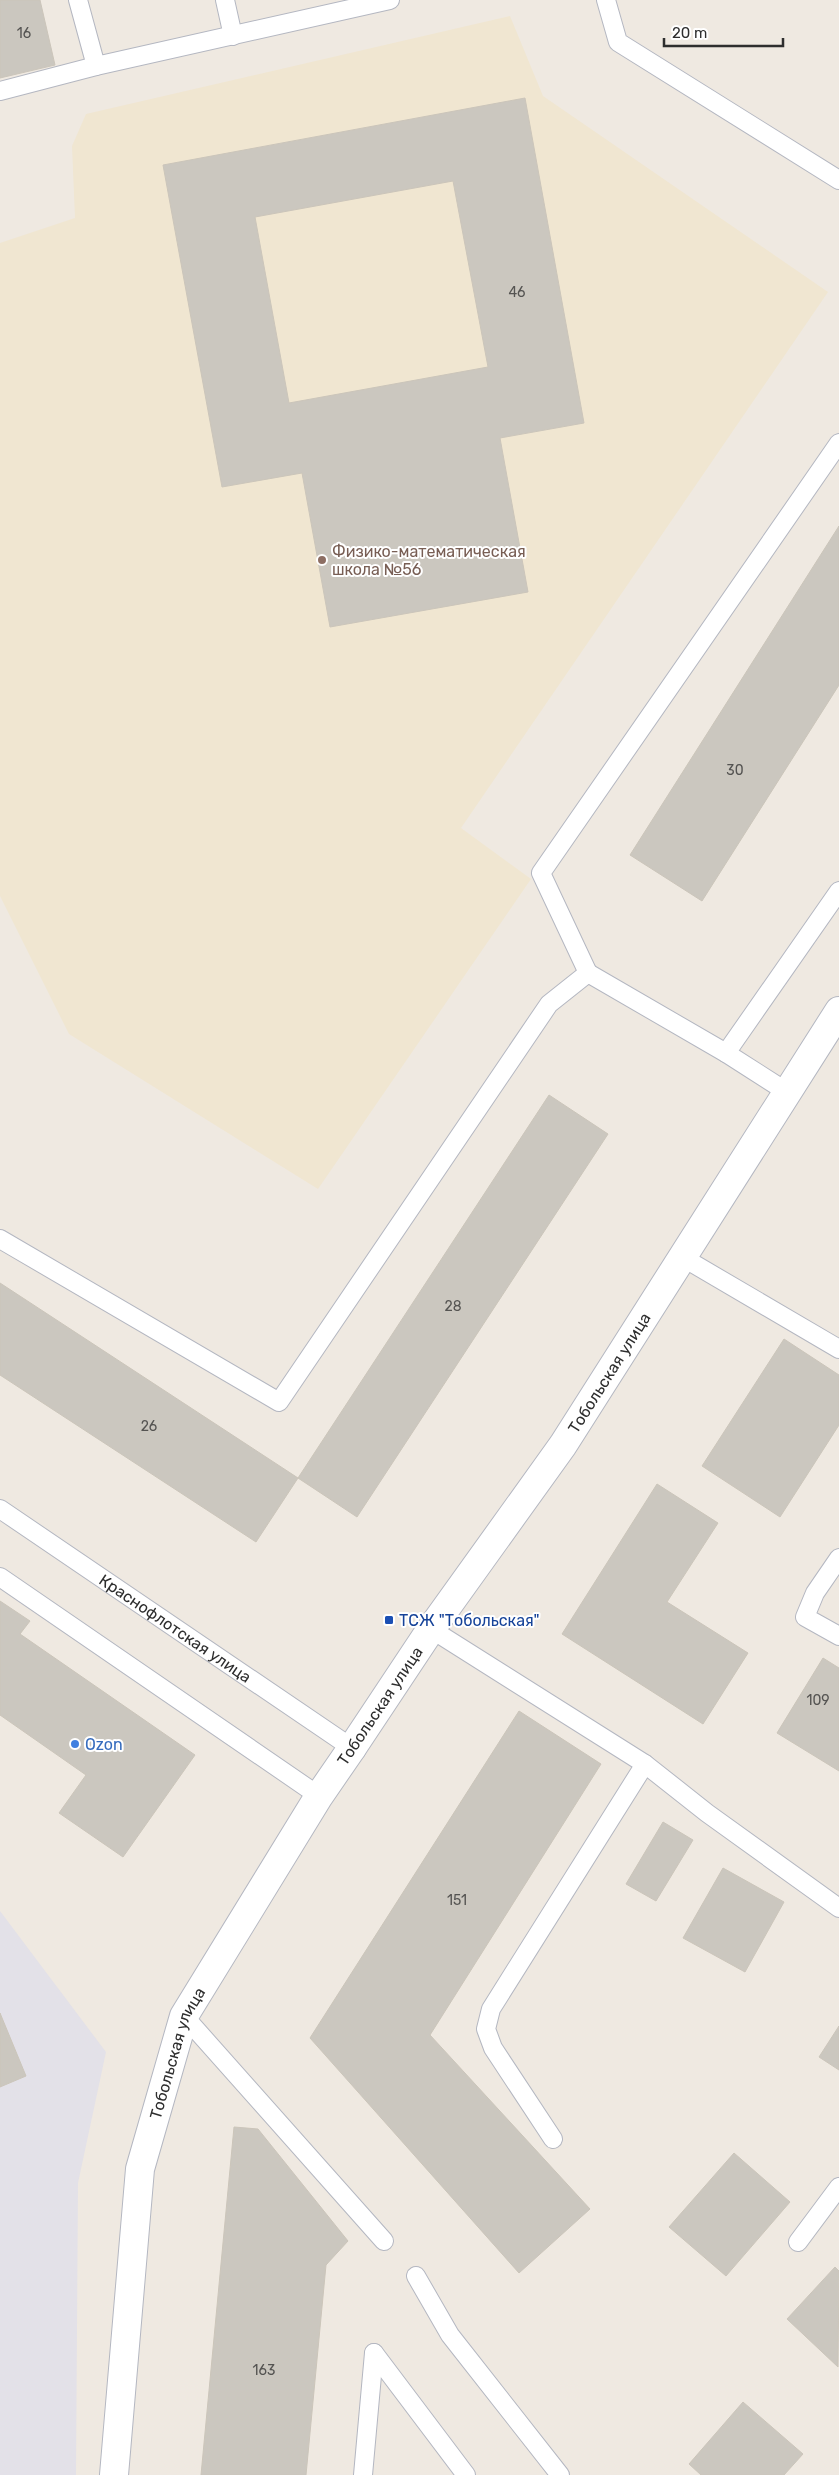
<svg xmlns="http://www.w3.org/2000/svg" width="839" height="2475" viewBox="0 0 839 2475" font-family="Rubik,sans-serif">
<rect width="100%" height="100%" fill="#efe9e1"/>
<path fill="#e3e1e8" d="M 0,1911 L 106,2052 L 78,2183 L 76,2475 L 0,2475 Z"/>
<path fill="#f0e6d1" d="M 510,16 L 543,96 L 828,292 L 461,828 L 531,879 L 318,1189 L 69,1034 L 0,896 L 0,243 L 75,218 L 72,146 L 86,114 Z"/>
<path fill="#cbc7bf" stroke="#cbc5ba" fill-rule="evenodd" d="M 0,0 L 40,0 L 55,65 L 0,78 Z
M 525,98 L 584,423 L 500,438 L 528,592 L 330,627 L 302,473 L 222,487 L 163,165 ZM 453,181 L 488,367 L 289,403 L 255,217 Z
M 839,526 L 839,685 L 702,901 L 630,855 Z
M 549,1095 L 608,1134 L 357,1517 L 298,1478 Z
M 0,1283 L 298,1478 L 256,1542 L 0,1375 Z
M 784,1339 L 839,1375 L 839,1425 L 780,1517 L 702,1466 Z
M 657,1484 L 718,1523 L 667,1602 L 748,1653 L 703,1724 L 562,1634 Z
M 0,1601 L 30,1621 L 20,1634 L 195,1755 L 123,1857 L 59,1813 L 86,1775 L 0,1715 Z
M 823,1658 L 839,1668 L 839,1771 L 777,1733 Z
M 519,1711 L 601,1764 L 430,2035 L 590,2209 L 519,2273 L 310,2038 Z
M 663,1822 L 693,1840 L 656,1901 L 626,1884 Z
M 723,1868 L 784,1902 L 745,1972 L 683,1938 Z
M 0,2013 L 26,2076 L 0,2087 Z
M 839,2026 L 839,2070 L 819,2057 Z
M 234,2127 L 258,2129 L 348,2241 L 326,2265 L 306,2475 L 201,2475 Z
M 734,2153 L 790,2202 L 726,2276 L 669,2227 Z
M 835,2267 L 839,2271 L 838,2367 L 787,2319 Z
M 743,2402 L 803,2454 L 784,2475 L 701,2475 L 689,2464 Z"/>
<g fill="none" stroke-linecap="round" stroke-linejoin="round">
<g stroke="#b4b7c1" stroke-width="20">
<g id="lane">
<path d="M 78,0 L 96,66 L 390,0"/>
<path d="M 225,0 L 233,36"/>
<path d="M 606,0 L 618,42 L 839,180"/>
<path d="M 0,91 L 96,66"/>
<path d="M 588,973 L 541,873 L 839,443"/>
<path d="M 726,1053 L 787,1092"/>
<path d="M 0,1239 L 279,1402 L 549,1004 L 588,973 L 726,1053 L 839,891"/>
<path d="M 682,1257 L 839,1349"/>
<path id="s1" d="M 0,1509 L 352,1748"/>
<path d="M 839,1558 L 815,1593 L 805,1617 L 839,1636"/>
<path d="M 0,1577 L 319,1796"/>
<path d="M 431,1629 L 645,1764 L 707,1813 L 839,1908"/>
<path d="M 184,2016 L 384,2241"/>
<path d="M 553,2139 L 493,2048 L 486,2029 L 491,2009 L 645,1764"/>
<path d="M 798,2242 L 839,2187"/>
<path d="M 416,2276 L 450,2335 L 560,2475"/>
<path d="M 374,2353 L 466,2475"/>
<path d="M 363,2475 L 374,2353"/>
</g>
</g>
<g stroke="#b4b7c1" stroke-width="30">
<g id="street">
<path id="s2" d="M 114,2475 L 140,2169 L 184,2016 L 319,1796 L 352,1748"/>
</g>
</g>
<g stroke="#b4b7c1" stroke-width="30">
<g id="secondary">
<path id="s3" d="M 352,1748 L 431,1629 L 563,1445 L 839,1011"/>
</g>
</g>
<use href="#lane" stroke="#fff" stroke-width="18"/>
<use href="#street" stroke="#fff" stroke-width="28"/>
<use href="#secondary" stroke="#fff" stroke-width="28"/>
</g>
<circle fill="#8d6e63" stroke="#fff" stroke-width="2" cx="322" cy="560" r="5"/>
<rect fill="#1a4fb4" stroke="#fff" stroke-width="2" x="384" y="1615" width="10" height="10" rx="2.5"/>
<circle fill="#3f7fe0" stroke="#fff" stroke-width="2" cx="75" cy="1744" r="5"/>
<g text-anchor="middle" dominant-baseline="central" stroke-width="4" stroke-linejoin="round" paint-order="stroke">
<g font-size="14" fill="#555452">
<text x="24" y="33">16</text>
<text x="517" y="292">46</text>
<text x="735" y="770">30</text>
<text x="453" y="1306">28</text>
<text x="149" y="1426">26</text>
<text x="818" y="1700">109</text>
<text x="457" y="1900">151</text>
<text x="264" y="2370">163</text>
</g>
<g font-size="16" fill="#785e54" stroke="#fff" text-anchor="start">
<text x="332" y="551">Физико-математическая<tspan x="332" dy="18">школа №56</tspan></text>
</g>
<g font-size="16" fill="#2e2e2e" stroke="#fff">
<text stroke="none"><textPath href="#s3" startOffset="455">Тобольская улица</textPath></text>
<text stroke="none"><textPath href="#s1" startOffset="212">Краснофлотская улица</textPath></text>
<text transform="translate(380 1706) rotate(-56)">Тобольская улица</text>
<text stroke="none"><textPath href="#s2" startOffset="429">Тобольская улица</textPath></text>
</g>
<g font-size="16" fill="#164399" stroke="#fff" text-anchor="start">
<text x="399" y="1620">ТСЖ "Тобольская"</text>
</g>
<g font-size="16" fill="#366cbe" stroke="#fff" text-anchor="start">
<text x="85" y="1744">Ozon</text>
</g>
</g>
<path d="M664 38v8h119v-8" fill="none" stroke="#2e2e2e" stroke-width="2.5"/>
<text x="672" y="38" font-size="15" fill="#2e2e2e" stroke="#ffffff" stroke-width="4" paint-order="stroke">20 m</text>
</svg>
